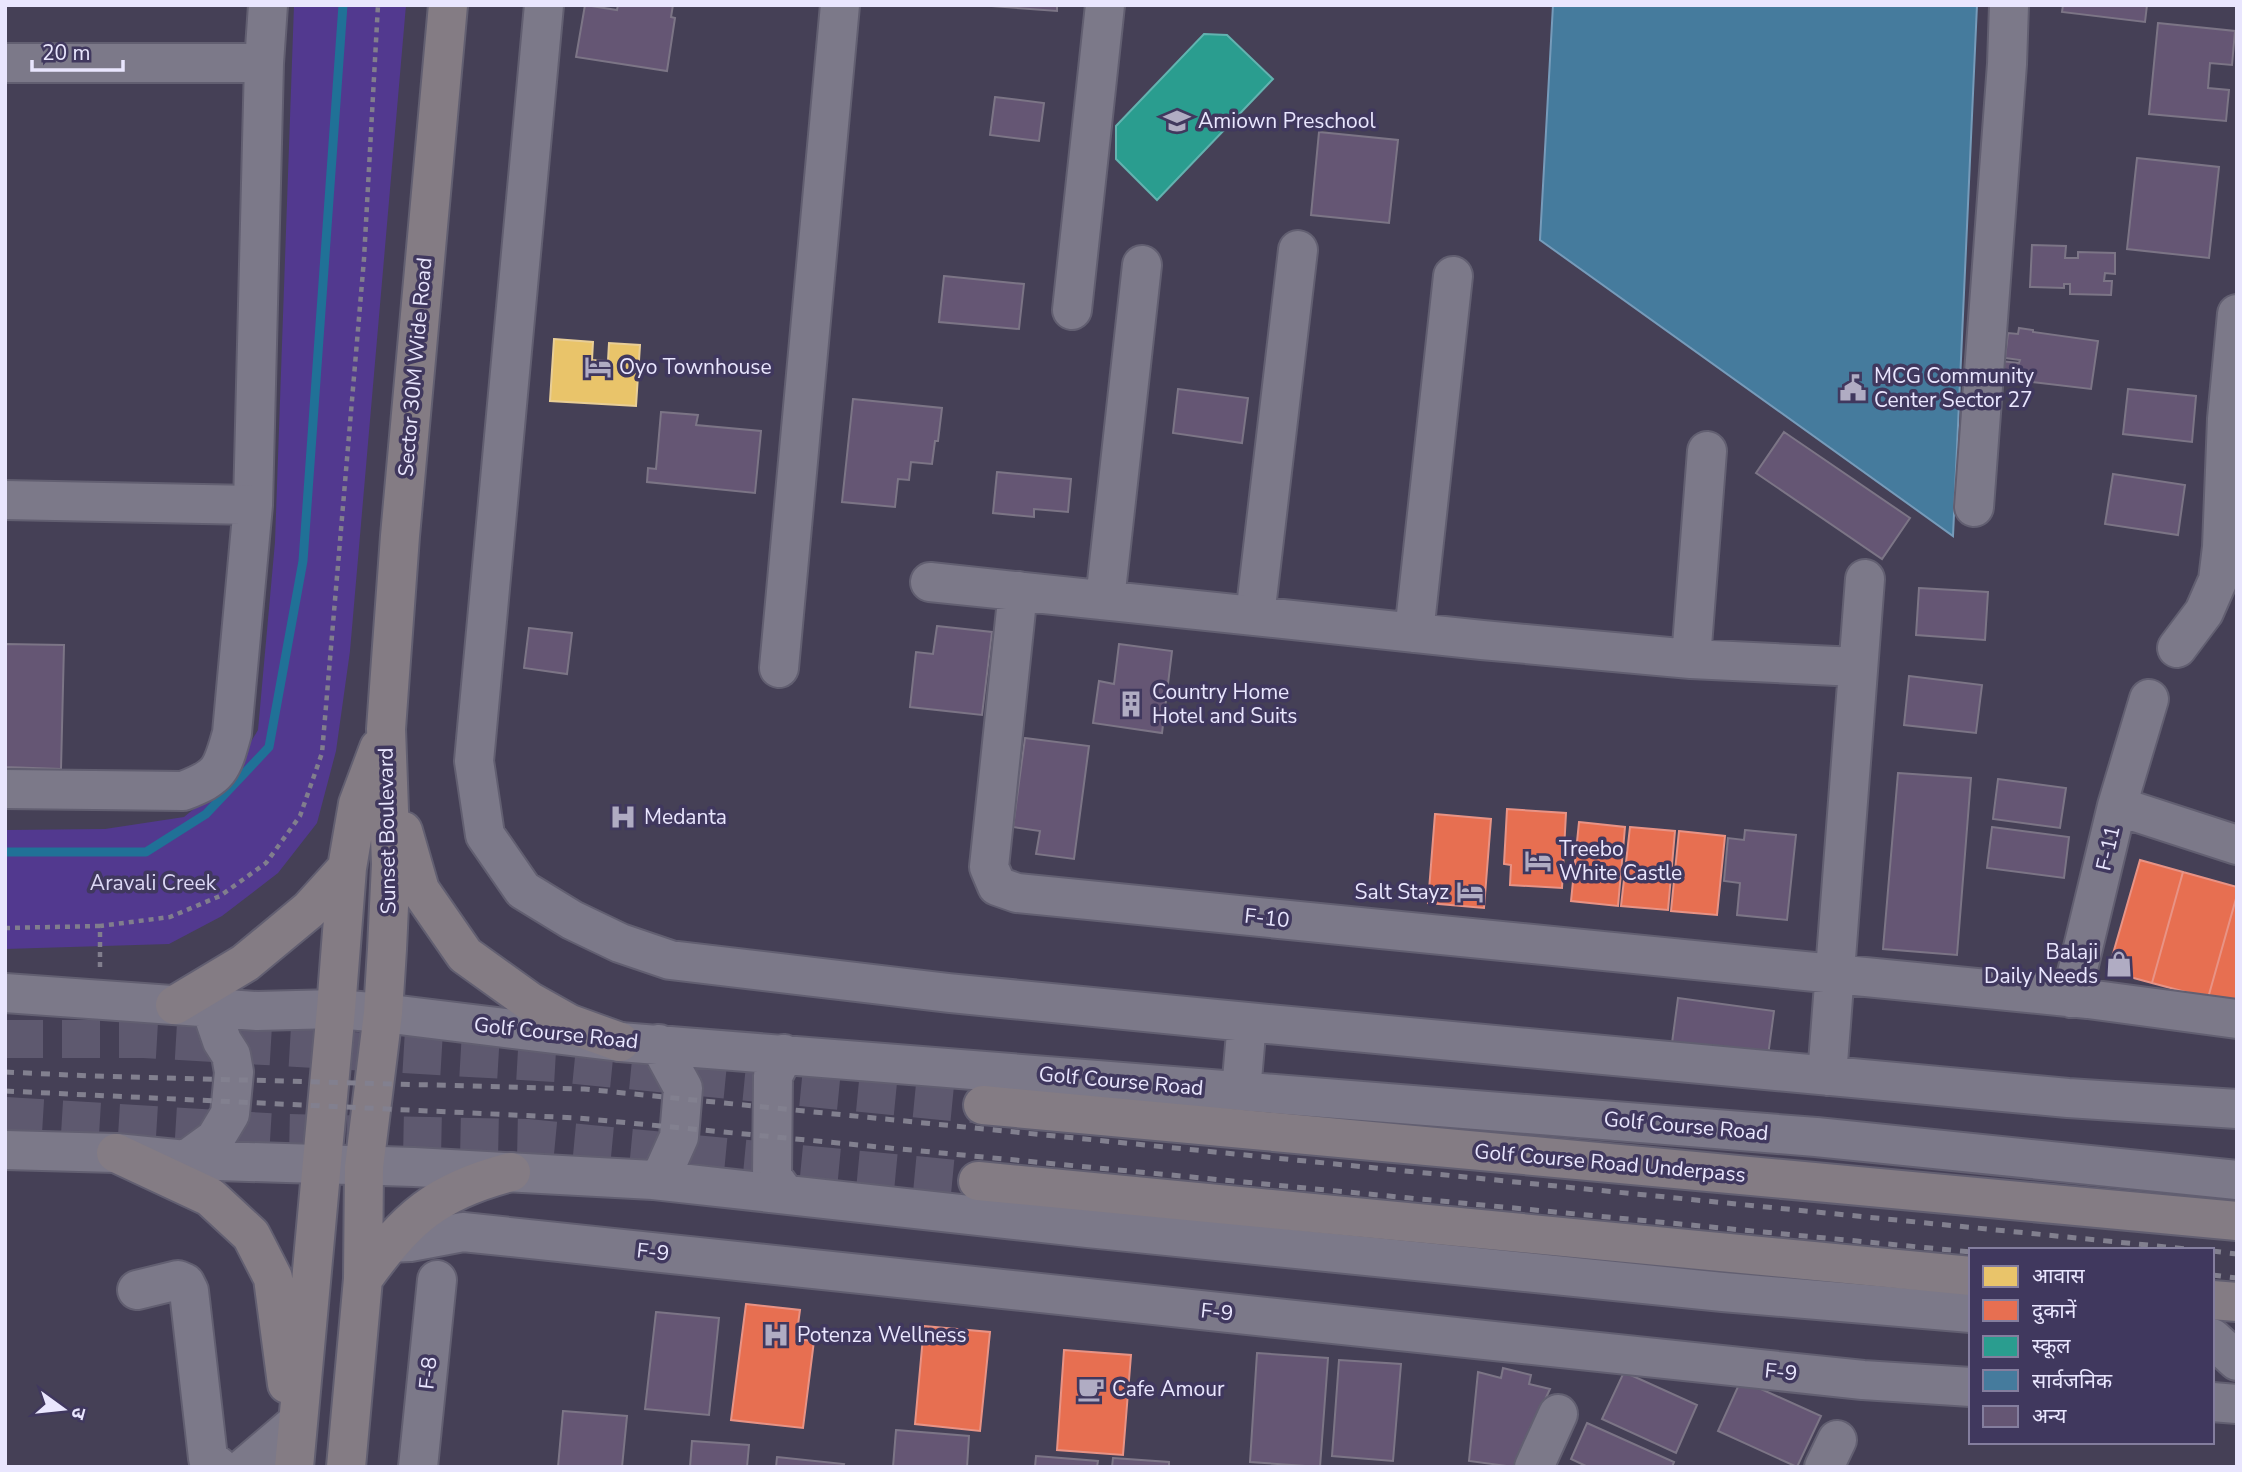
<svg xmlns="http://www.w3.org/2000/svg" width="2242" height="1472" viewBox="0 0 2242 1472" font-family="'Nunito Sans','Noto Sans Devanagari',sans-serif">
<rect width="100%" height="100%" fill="#454056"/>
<path fill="#52398f" d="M 294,5 L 406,5 L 350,651 L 336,751 L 317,823 L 278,873 L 222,916 L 169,944 L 5,949 L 5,830 L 105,829 L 184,817 L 227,782 L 258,730 L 275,542 Z"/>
<path fill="#e9c46a" stroke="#e9ce96" stroke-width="2" d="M 554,339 L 593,342 L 592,360 L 608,361 L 609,343 L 640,345 L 636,406 L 550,401 Z"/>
<path fill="#e76f51" stroke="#e89385" stroke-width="2" d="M 1507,809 L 1566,813 L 1562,888 L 1510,885 L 1511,865 L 1504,864 Z
M 1435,814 L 1491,819 L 1484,908 L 1428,903 Z
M 1579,822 L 1625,827 L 1618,906 L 1571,901 Z
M 1630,827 L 1675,831 L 1668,910 L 1621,906 Z
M 1679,831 L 1725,836 L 1717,915 L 1671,911 Z
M 2140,860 L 2183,872 L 2152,983 L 2108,971 Z
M 2183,872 L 2237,887 L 2237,895 L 2208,998 L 2152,983 Z
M 2237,895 L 2237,1007 L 2208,998 Z
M 746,1304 L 800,1310 L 796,1339 L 814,1341 L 803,1428 L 731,1420 Z
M 924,1326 L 990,1332 L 980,1431 L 915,1424 Z
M 1064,1350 L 1131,1355 L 1123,1455 L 1057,1450 Z"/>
<path fill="#2a9d8f" stroke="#63b3b0" stroke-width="2" d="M 1204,34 L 1227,35 L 1273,79 L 1157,200 L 1116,159 L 1116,126 Z"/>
<path fill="#457b9d" stroke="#769bba" stroke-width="2" d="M 1553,5 L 1977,5 L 1953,536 L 1540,240 Z"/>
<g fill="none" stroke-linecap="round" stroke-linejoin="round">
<path stroke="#207197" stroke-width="9" d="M 5,852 L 146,852 L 206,814 L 269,747 L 303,561 L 343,5"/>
</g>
<path fill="#655674" stroke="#7c7586" stroke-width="2" d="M 585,5 L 617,10 L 618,5 L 673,5 L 671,17 L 675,18 L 667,71 L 576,57 Z
M 978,5 L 1057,5 L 1057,11 Z
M 2063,5 L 2147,5 L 2145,22 L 2062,12 Z
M 2158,23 L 2235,31 L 2232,65 L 2210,63 L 2208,88 L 2229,90 L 2226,121 L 2149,114 Z
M 995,97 L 1044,103 L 1039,141 L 990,135 Z
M 1319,132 L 1398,140 L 1389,223 L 1311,215 Z
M 2137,158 L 2219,167 L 2209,258 L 2127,249 Z
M 2032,245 L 2066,246 L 2065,258 L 2078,258 L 2078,252 L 2115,253 L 2115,274 L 2105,273 L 2104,281 L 2112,281 L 2111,295 L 2070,294 L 2070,284 L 2064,284 L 2064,288 L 2030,287 Z
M 944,276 L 1024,284 L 1019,329 L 939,322 Z
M 2019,328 L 2033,330 L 2033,332 L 2098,341 L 2091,389 L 1999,378 L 2001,361 L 2019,363 L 2020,360 L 2005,358 L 2008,333 L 2018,334 Z
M 1178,389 L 1248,398 L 1242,443 L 1173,433 Z
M 2128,389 L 2196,396 L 2192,442 L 2123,434 Z
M 853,399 L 942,408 L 938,441 L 935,441 L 932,464 L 911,462 L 909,480 L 898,479 L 895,507 L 842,502 Z
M 661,412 L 698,415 L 696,425 L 761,431 L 755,493 L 647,482 L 648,468 L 656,469 Z
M 1784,432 L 1910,518 L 1882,559 L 1756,473 Z
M 997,472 L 1071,479 L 1068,512 L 1034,509 L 1034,517 L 993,513 Z
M 2113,474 L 2185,485 L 2178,535 L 2105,524 Z
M 1919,588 L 1988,592 L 1985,640 L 1916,635 Z
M 937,626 L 992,632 L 982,715 L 910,707 L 916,652 L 933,654 Z
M 529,628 L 572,633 L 567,674 L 524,668 Z
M 5,644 L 64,645 L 61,769 L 5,767 Z
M 1119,644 L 1172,651 L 1162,733 L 1093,723 L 1099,681 L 1114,684 Z
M 1909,676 L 1982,685 L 1976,733 L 1904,725 Z
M 1025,738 L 1089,746 L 1074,859 L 1036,854 L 1040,831 L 1013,827 Z
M 1898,773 L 1971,778 L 1957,955 L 1883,949 Z
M 1998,779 L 2066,788 L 2060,828 L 1993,819 Z
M 1992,827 L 2069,837 L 2064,878 L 1987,868 Z
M 1745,830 L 1796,835 L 1787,920 L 1737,915 L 1740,883 L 1724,881 L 1728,838 L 1744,840 Z
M 1678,998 L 1774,1011 L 1768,1056 L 1672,1043 Z
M 656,1312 L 719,1318 L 709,1415 L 645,1409 Z
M 1257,1353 L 1328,1358 L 1320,1467 L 1250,1462 Z
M 1339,1360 L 1401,1364 L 1393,1461 L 1332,1456 Z
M 1503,1368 L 1531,1375 L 1529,1384 L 1550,1389 L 1514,1467 L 1469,1461 L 1478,1372 L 1501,1378 Z
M 1624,1372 L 1697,1405 L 1676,1453 L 1602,1419 Z
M 1741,1380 L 1821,1416 L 1797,1467 L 1718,1431 Z
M 563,1411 L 627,1416 L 622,1467 L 558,1467 Z
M 1587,1423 L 1674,1462 L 1672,1467 L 1588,1467 L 1571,1459 Z
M 896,1430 L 969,1436 L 967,1467 L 893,1467 Z
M 692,1441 L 749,1445 L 747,1467 L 690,1467 Z
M 1036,1456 L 1098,1461 L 1097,1467 L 1035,1467 Z
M 777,1457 L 844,1464 L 843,1467 L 776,1467 Z
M 1113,1458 L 1169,1462 L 1169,1467 L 1112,1467 Z"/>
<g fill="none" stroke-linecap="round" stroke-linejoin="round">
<path stroke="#5e596f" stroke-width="38" stroke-dasharray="38 19" stroke-linecap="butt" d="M 5,1039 L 144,1039 L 556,1063 L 983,1105
M 5,1116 L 284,1133 L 527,1138 L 978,1181"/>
<g stroke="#625f71" stroke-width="42">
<path id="minor" d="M 544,5 L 474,761 L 485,835 L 523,890 L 572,920 L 620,943 L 670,960 L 949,993 L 1247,1022 L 2068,1098 L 2237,1109
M 5,63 L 264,63
M 1072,310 L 1105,5
M 5,500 L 253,505
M 1974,507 L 2007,64 L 2009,5
M 930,582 L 1482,640 L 1691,659 L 1857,667
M 1018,591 L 989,867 L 997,886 L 1017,893 L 2088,999 L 2237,1019
M 1105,600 L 1142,265
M 1255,616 L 1298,250
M 1414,633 L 1453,276
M 2177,648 L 2204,612 L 2218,580 L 2222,547 L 2227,419 L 2237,314
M 1691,659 L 1707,451
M 779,668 L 840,5
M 5,789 L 183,791 C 220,777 222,770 232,733 L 253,505 L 264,63 L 268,5
M 2117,806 L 2237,845
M 5,993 L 257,1011 L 336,1009 L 383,1013 L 620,1042 L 1816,1137 L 2237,1180
M 2071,998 L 2117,806 L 2149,699
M 784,1054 L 773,1076 L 772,1176 L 785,1194
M 1827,1076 L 1865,579
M 1241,1091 L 1247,1022
M 5,1150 L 116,1153 L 186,1160 L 414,1167 L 653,1180 L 1088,1228 L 1723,1292 L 1971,1313
M 186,1160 L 215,1139 L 230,1114 L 234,1072 L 231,1055 L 222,1041 L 211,1009
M 653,1180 L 662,1175 L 679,1137 L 683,1088 L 659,1044
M 388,1243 L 410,1242 L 463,1232 L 1863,1380 L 1971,1387
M 137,1290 L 178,1280 L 185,1283 L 189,1291 L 208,1458 L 219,1467
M 2212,1338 L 2237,1361
M 2212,1402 L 2237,1404
M 245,1467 L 293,1426
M 418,1467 L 437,1280
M 1534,1467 L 1558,1414
M 1824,1467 L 1837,1440"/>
</g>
<g stroke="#625f71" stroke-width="42">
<path id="major" d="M 403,831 L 420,890 L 465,955 L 529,1001 L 570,1024 L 620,1042
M 175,1005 L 245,963 L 309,910 L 347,868
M 983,1105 L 2237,1221
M 116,1153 L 210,1197 L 251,1235 L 273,1278 L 287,1384
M 978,1181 L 1971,1276
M 363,1279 C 406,1218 437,1191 511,1172
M 2212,1300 L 2237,1302
M 294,1467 L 336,1009 L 347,868 L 358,804 L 379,748
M 346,1467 L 363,1279 L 364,1167 L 383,1013 L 387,949 L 391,864 L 386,729 L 400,536 L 448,5"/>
</g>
<path stroke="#817e8d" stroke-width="4.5" stroke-dasharray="5 5" stroke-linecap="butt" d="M 5,928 L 100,926
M 100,967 L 100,926 L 170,917 L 220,896 L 266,863 L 300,816 L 322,753 L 364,259 L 378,5"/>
<use href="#minor" stroke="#7c7989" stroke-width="38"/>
<use href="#major" stroke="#847c84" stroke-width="38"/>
<path stroke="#82808f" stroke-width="5" stroke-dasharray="9 9" stroke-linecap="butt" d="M 5,1072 L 92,1076 L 584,1089 L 2197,1250
M 5,1091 L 578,1118 L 1971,1252
M 2212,1251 L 2237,1254
M 2212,1275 L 2237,1278"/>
</g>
<defs>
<g id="school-bare" transform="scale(2.1)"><path d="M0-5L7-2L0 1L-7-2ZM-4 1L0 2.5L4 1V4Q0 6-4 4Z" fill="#b0acc3" stroke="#40385e" stroke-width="2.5" paint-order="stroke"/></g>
<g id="hotel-bare" transform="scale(2.1)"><path d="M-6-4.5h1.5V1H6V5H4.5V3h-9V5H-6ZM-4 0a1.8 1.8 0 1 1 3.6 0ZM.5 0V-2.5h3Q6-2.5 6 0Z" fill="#b0acc3" stroke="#40385e" stroke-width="2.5" paint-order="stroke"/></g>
<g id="civic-bare" transform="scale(2.1)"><path d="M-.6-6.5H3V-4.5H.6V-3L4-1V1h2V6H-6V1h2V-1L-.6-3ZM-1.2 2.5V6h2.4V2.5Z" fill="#b0acc3" stroke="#40385e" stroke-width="2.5" paint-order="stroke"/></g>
<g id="building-bare" transform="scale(2.1)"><path d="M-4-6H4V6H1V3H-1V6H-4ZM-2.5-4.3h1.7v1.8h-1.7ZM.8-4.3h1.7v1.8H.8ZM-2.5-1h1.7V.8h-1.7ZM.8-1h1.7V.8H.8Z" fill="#b0acc3" stroke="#40385e" stroke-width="2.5" paint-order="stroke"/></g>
<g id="hospital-bare" transform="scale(2.1)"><path d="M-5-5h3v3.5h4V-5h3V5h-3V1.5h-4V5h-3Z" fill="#b0acc3" stroke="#40385e" stroke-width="2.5" paint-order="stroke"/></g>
<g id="shop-bare" transform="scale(2.1)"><path d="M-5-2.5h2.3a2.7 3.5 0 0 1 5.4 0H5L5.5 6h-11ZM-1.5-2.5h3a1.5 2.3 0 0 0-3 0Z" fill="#b0acc3" stroke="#40385e" stroke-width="2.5" paint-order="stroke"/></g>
<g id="cafe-bare" transform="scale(2.1)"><path d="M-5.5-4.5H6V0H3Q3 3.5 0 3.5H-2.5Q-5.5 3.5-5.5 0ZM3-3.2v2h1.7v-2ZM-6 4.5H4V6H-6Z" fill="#b0acc3" stroke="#40385e" stroke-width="2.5" paint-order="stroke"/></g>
</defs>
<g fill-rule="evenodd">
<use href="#school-bare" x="1177" y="121"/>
<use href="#hotel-bare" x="598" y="367"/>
<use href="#civic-bare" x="1853" y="388"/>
<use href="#building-bare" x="1131" y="704"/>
<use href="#hospital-bare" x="623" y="817"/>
<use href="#hotel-bare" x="1538" y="861"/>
<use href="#hotel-bare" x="1470" y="892"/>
<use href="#shop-bare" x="2119" y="964"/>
<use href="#hospital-bare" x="776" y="1335"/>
<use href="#cafe-bare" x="1091" y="1389"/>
</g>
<g text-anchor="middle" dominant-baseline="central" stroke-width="7" stroke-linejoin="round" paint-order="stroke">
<g font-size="21" fill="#e9e6fe" stroke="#40385e" text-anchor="start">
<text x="1198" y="121">Amiown Preschool</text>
<text x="619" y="367">Oyo Townhouse</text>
<text x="1874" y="376">MCG Community<tspan x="1874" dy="24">Center Sector 27</tspan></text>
<text x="1152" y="692">Country Home<tspan x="1152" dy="24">Hotel and Suits</tspan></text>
<text x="644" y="817">Medanta</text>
<text x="1559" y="849">Treebo<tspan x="1559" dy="24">White Castle</tspan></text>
<text x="1449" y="892" text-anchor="end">Salt Stayz</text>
<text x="2098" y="952" text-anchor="end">Balaji<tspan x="2098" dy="24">Daily Needs</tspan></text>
<text x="797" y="1335">Potenza Wellness</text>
<text x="1112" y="1389">Cafe Amour</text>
</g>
<g font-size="21" fill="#e9e6fe" stroke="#40385e">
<text transform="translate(415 367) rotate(-85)">Sector 30M Wide Road</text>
<text transform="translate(387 831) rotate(-91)">Sunset Boulevard</text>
<text transform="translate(2108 848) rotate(-77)">F-11</text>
<text transform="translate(1267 918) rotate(6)">F-10</text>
<text transform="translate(556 1033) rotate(6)">Golf Course Road</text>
<text transform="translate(1121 1081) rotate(5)">Golf Course Road</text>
<text transform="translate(1686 1126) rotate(5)">Golf Course Road</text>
<text transform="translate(1610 1163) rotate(5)">Golf Course Road Underpass</text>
<text transform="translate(653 1252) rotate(6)">F-9</text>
<text transform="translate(1217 1312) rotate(6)">F-9</text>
<text transform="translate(1781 1372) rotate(6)">F-9</text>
<text transform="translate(428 1373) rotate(-84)">F-8</text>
</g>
<g font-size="21" fill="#dbd7f4" stroke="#40385e">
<text x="153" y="883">Aravali Creek</text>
</g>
</g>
<rect width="2242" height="1472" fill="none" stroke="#e9e6fe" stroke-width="14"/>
<rect x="1969" y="1248" width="245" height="196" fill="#40385e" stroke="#847e9e" stroke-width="2"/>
<rect x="1983" y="1266" width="35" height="21" fill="#e9c46a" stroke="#847e9e" stroke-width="2"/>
<text x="2032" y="1283" font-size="21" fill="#e9e6fe">आवास</text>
<rect x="1983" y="1300" width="35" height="21" fill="#e76f51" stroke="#847e9e" stroke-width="2"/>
<text x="2032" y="1318" font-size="21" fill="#e9e6fe">दुकानें</text>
<rect x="1983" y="1336" width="35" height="21" fill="#2a9d8f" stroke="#847e9e" stroke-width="2"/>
<text x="2032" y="1353" font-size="21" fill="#e9e6fe">स्कूल</text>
<rect x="1983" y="1370" width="35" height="21" fill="#457b9d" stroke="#847e9e" stroke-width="2"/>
<text x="2032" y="1388" font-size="21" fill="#e9e6fe">सार्वजनिक</text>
<rect x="1983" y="1406" width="35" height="21" fill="#655674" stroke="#847e9e" stroke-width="2"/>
<text x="2032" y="1423" font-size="21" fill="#e9e6fe">अन्य</text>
<g transform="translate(63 1409) rotate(105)" stroke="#40385e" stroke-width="5" paint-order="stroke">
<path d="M0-5L12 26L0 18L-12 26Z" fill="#e9e6fe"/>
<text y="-10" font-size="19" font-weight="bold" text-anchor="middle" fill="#e9e6fe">उ</text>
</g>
<path d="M32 60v10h91v-10" fill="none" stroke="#e9e6fe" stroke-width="3.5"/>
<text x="42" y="60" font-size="21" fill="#e9e6fe" stroke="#40385e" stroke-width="5" paint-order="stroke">20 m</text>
</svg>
